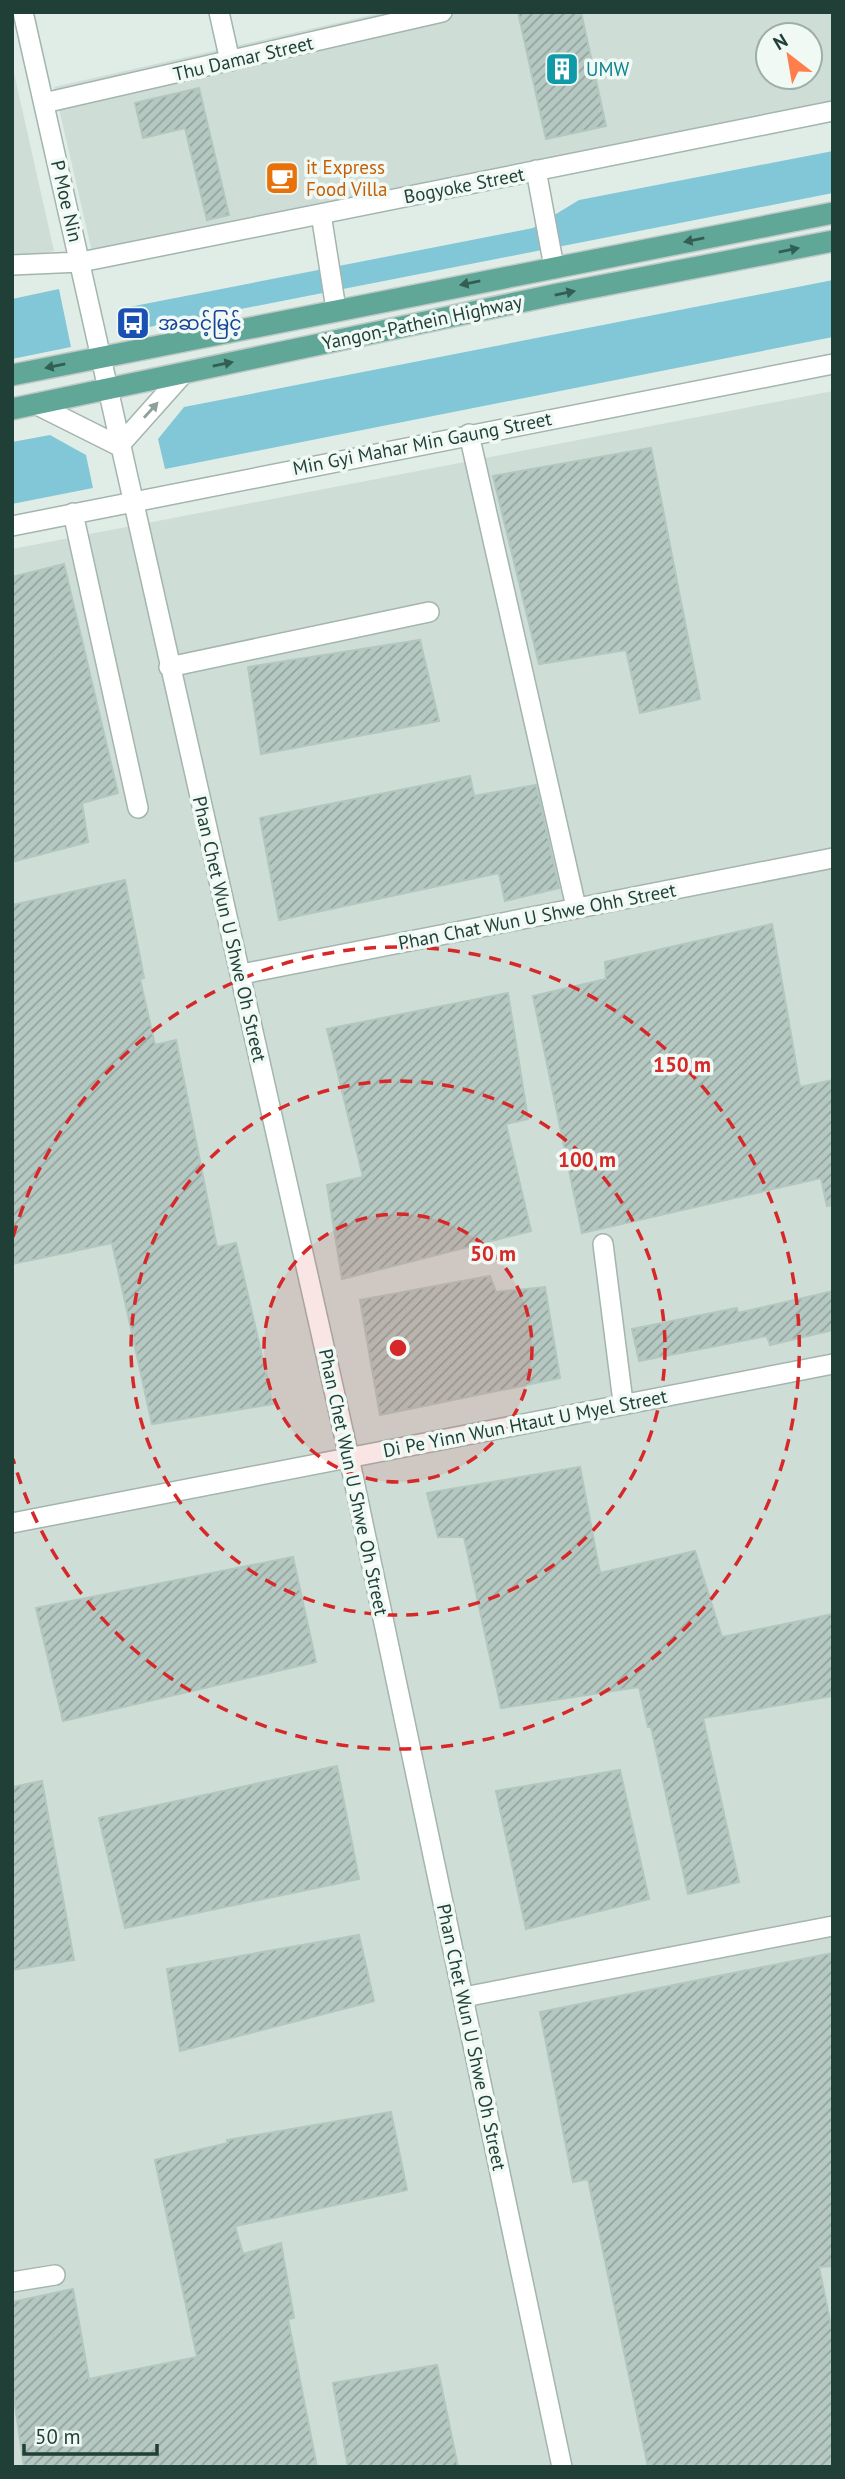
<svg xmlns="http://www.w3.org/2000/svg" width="845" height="2479" viewBox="0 0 845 2479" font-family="'PT Sans','Noto Sans Myanmar',sans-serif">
<defs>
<pattern id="building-hatch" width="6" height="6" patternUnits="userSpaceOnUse" patternTransform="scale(1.75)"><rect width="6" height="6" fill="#b5c8c1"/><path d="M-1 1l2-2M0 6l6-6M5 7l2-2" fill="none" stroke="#93a49e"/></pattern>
</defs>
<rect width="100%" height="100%" fill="#e0ede7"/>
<path fill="#ceddd6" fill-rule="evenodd" d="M 385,12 L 833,12 L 833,101 L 92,252 L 54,87 ZM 768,35 L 810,35 L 810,77 L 768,77 Z
M 12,64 L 54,251 L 12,260 Z
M 833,391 L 833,2467 L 12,2467 L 12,549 Z"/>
<path fill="#82c7d8" d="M 833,151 L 833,193 L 134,330 L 129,307 L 533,228 L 579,200 Z
M 833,280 L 833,337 L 165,469 L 158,439 L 184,407 Z
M 59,289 L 71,347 L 12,359 L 12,299 Z
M 50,435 L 86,455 L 93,488 L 12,504 L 12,442 Z"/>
<path fill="url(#building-hatch)" stroke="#b2c7bf" stroke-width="2" d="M 518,12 L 581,12 L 606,126 L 546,139 Z
M 199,88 L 229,215 L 207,220 L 185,128 L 143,138 L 135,103 Z
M 651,448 L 700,699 L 640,713 L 626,650 L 539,664 L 493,476 Z
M 64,564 L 118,793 L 82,803 L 88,842 L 12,862 L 12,577 Z
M 420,640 L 439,721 L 261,754 L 248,667 Z
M 470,776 L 474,796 L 536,785 L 559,888 L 505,901 L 499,873 L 279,920 L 260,818 Z
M 125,880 L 144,978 L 140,979 L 155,1045 L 176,1040 L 217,1247 L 236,1243 L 273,1404 L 152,1424 L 112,1243 L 12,1264 L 12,905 Z
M 772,924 L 800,1087 L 833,1080 L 833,1205 L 827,1206 L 821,1178 L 582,1233 L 533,996 L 606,979 L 605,962 Z
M 508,993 L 528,1119 L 506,1124 L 531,1231 L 342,1279 L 327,1185 L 363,1177 L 327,1029 Z
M 490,1276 L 496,1292 L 545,1287 L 560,1378 L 380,1415 L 360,1300 Z
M 833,1291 L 833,1330 L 770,1345 L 767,1336 L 639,1361 L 632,1329 L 737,1308 L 738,1313 Z
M 580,1467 L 600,1573 L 695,1551 L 722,1637 L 833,1614 L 833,1696 L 703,1718 L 739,1882 L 688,1894 L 651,1727 L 648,1727 L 639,1687 L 501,1708 L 464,1537 L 438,1537 L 427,1493 Z
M 293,1557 L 316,1662 L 63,1721 L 36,1608 Z
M 337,1766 L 359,1879 L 125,1928 L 99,1818 Z
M 620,1770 L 649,1899 L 526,1929 L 496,1791 Z
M 42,1781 L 74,1960 L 12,1970 L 12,1787 Z
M 359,1935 L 374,2001 L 180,2051 L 167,1969 Z
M 833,1953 L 833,2266 L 819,2267 L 833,2335 L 833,2467 L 648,2467 L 588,2179 L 573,2182 L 540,2012 Z
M 391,2112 L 407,2190 L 235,2226 L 243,2254 L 281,2243 L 294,2318 L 288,2319 L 317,2467 L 104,2467 L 104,2463 L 87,2467 L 24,2467 L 12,2384 L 12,2302 L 73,2289 L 89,2379 L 197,2357 L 155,2160 L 228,2143 L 227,2140 Z
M 437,2365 L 458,2467 L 348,2467 L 333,2383 Z"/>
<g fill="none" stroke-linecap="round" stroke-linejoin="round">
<g stroke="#a2b5af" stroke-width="22">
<path id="minor" d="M 23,12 L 349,1457 L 562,2467
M 219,12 L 230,61
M 44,103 L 442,12
M 536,170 L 554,267
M 321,214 L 336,309
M 12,265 L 81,262 L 833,111
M 35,404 L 119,446 L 185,372
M 469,434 L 576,907
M 73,513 L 138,808
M 12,526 L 833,364
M 169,667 L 429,612
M 242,974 L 833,858
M 603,1244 L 623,1402
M 12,1523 L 833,1364
M 464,1997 L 833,1926
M 12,2282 L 55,2275"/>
</g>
<g stroke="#c0c9c7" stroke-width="24">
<path id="major" d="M 12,375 L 833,213
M 12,409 L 558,294 L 833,241"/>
</g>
<use href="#minor" stroke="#fff" stroke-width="19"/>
<use href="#major" stroke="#60a797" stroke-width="21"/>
</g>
<defs><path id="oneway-solid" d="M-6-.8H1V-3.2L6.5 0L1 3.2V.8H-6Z" transform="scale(1.75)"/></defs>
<g fill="#325e54">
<use href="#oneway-solid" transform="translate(694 240) rotate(169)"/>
<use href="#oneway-solid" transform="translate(789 250) rotate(-11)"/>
<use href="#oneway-solid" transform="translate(470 283) rotate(169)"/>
<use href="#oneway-solid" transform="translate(565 293) rotate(-11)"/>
<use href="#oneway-solid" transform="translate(223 364) rotate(-12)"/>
<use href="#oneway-solid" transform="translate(55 366) rotate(168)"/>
</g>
<use fill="#8f9f9b" href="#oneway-solid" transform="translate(151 410) rotate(-48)"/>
<circle cx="398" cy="1348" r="134" fill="#d62828" fill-opacity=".12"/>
<g fill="none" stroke="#d62828" stroke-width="3.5" stroke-dasharray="12 9">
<circle cx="398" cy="1348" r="134"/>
<circle cx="398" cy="1348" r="267"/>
<path d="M13 1237A401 401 0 1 1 13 1459"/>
</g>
<defs>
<g id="building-square" transform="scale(1.75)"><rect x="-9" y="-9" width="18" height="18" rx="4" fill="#0f9aa8" stroke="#f1f9f5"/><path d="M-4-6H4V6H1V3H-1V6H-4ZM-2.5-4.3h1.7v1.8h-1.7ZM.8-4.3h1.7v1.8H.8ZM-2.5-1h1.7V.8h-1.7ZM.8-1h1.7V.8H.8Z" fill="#fff"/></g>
<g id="cafe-square" transform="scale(1.75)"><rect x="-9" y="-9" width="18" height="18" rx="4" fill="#e8710a" stroke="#f1f9f5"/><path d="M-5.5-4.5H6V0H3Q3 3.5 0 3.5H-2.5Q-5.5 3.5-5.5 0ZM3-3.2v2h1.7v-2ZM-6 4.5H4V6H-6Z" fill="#fff"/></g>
<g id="bus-square" transform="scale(1.75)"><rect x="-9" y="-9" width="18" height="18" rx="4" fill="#1a4fb4" stroke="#f1f9f5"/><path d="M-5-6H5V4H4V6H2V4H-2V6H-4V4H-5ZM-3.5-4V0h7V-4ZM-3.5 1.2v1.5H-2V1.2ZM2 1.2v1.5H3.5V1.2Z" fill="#fff"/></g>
</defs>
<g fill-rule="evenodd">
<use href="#building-square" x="562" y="69"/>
<use href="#cafe-square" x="282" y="178"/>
<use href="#bus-square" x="133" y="323"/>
</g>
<g text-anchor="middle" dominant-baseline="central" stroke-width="7" stroke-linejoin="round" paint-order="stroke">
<g font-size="19" fill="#1f3f37" stroke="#f1f9f5">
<text transform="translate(243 58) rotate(-13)">Thu Damar Street</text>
<text transform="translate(464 185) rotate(-11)">Bogyoke Street</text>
<text transform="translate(67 201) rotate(77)">P Moe Nin</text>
<text transform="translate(422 322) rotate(-12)">Yangon-Pathein Highway</text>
<text transform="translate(422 443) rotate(-11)">Min Gyi Mahar Min Gaung Street</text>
<text transform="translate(537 916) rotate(-11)">Phan Chat Wun U Shwe Ohh Street</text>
<text transform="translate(230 929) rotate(77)">Phan Chet Wun U Shwe Oh Street</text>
<text transform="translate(525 1423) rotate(-11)">Di Pe Yinn Wun Htaut U Myel Street</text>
<text transform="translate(354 1482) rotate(78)">Phan Chet Wun U Shwe Oh Street</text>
<text transform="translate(472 2037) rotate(78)">Phan Chet Wun U Shwe Oh Street</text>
</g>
<g font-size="19" fill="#0d838f" stroke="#f1f9f5" text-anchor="start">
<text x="586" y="69">UMW</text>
</g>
<g font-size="19" fill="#c56008" stroke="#f1f9f5" text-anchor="start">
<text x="306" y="167">it Express<tspan x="306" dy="22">Food Villa</tspan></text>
</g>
<g font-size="19" fill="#164399" stroke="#f1f9f5" text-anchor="start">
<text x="158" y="323">အဆင့်မြင့်</text>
</g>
</g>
<circle cx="398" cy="1348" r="10" fill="#d62828" stroke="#f1f9f5" stroke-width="3.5"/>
<g font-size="21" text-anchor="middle" font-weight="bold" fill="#d62828" stroke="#f1f9f5" stroke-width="7" stroke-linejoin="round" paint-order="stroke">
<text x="682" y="1072">150 m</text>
<text x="587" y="1167">100 m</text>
<text x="493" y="1261">50 m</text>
</g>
<rect width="845" height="2479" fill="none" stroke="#1f3f37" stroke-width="28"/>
<g transform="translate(789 56) rotate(329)"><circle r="33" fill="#f1f9f5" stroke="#9dafa9" stroke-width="2"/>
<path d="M0-5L12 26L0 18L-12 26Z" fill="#ff7f4c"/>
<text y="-10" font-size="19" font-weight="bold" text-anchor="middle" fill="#1f3f37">N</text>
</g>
<path d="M24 2444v10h133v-10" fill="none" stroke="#1f3f37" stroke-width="3.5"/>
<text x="35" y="2444" font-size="21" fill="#1f3f37" stroke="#f1f9f5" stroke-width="5" paint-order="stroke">50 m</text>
</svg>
